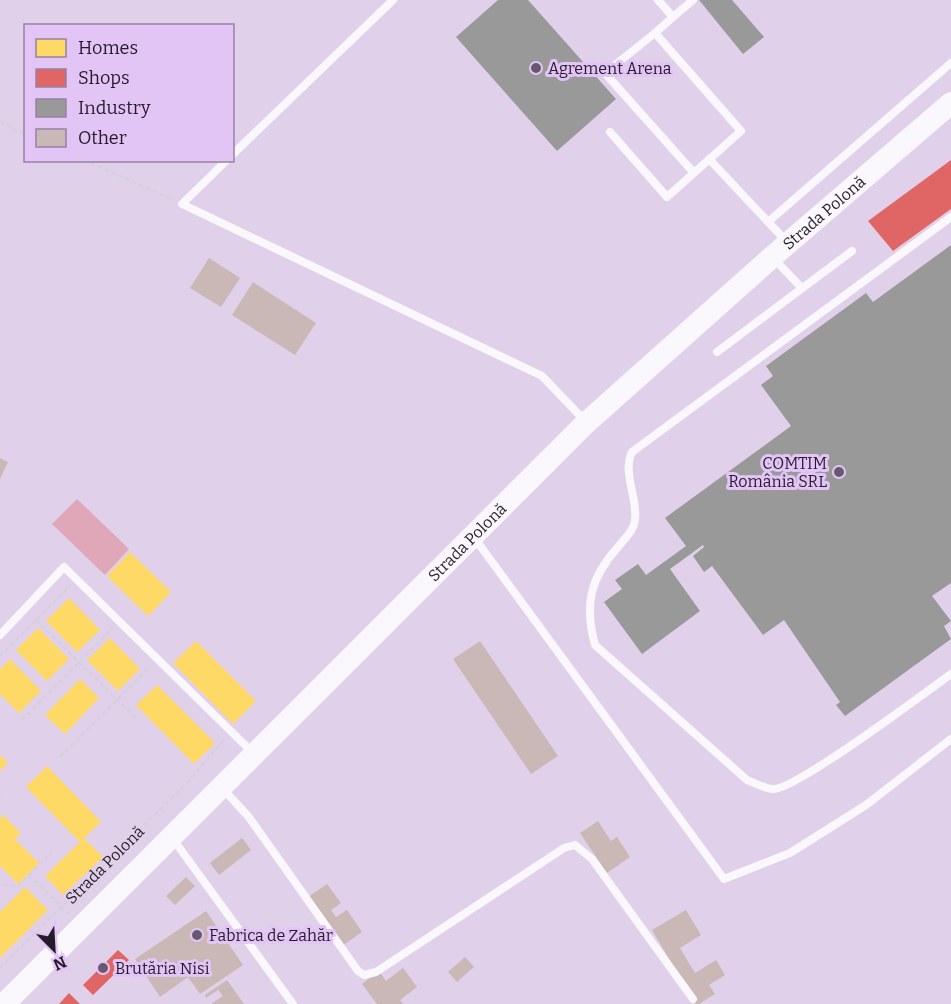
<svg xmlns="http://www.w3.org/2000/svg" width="951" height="1004" viewBox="0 0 951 1004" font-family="Bitter,serif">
<rect width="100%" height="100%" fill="#e0d0ea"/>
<path fill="#e0a7b8" d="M 77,499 L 129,549 L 105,575 L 52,524 Z"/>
<path fill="#ffd966" d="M 130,552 L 171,592 L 148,616 L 107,576 Z
M 69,598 L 100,630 L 77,652 L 46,621 Z
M 38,628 L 69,659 L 47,681 L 16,650 Z
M 110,638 L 140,669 L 118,691 L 87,660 Z
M 196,641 L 256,701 L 233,724 L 173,663 Z
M 10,659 L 41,691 L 19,713 L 0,694 L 0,669 Z
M 80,679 L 99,698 L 65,734 L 45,715 Z
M 157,685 L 215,743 L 194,764 L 136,705 Z
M 0,755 L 8,763 L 0,771 Z
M 47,766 L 101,822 L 84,838 L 103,857 L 63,895 L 45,876 L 80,842 L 26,787 Z
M 3,815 L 21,833 L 15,839 L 39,863 L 18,884 L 0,866 L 0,818 Z
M 25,887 L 48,910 L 0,958 L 0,912 Z"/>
<path fill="#e06666" d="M 951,160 L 951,209 L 893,251 L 868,221 Z
M 118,950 L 129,960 L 93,995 L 83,985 Z
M 69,993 L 80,1004 L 59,1004 Z"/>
<path fill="#999" d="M 498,0 L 528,0 L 616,99 L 557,151 L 456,37 Z
M 699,0 L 732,0 L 764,37 L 743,54 Z
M 951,245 L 951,583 L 932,596 L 951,621 L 944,626 L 951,639 L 845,716 L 836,705 L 840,702 L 784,620 L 763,635 L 712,566 L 704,572 L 693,556 L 704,547 L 703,545 L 670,569 L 700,611 L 642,654 L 604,602 L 622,589 L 615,580 L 638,564 L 646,575 L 686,546 L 665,518 L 791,426 L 761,385 L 773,376 L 766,366 L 866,293 L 873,302 Z"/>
<path fill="#cab8b6" d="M 209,258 L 240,278 L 221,307 L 190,288 Z
M 253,282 L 316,323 L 295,355 L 232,315 Z
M 0,458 L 8,462 L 0,479 Z
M 480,641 L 558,756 L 531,774 L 453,659 Z
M 598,821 L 611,841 L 617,837 L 630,857 L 607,873 L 580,833 Z
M 242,838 L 251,850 L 219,875 L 210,863 Z
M 186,877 L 195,886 L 175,905 L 166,896 Z
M 327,884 L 341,903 L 331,910 L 336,917 L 347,910 L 362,932 L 342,946 L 308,897 Z
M 686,910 L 701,935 L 680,948 L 695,973 L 716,960 L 725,975 L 709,985 L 715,994 L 699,1004 L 696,1004 L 652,930 Z
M 206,911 L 243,965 L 200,994 L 188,977 L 160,997 L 135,959 Z
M 465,957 L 474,967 L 457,982 L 448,972 Z
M 403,968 L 417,987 L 400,1000 L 403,1004 L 377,1004 L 362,984 L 379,971 L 386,981 Z
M 227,980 L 244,1004 L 211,1004 L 223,996 L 218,990 L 206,998 L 205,995 Z"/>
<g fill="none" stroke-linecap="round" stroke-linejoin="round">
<g stroke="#d5d0d7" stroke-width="2" stroke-dasharray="4.5 3" stroke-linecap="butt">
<path d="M 0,121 L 26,135"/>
<path d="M 84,160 L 174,200"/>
<path d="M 36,620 L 136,718"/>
<path d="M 0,656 L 70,586"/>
<path d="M 22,720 L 113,628"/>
<path d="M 60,757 L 151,666"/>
<path d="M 0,799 L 1,799"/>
<path d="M 29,875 L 69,914"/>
<path d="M 3,885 L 18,886 L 52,852"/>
<path id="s1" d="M 0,968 L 184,786 L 224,740"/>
</g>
<path stroke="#faf8fc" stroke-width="8" d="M 673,17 L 693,0
M 655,33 L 605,73 L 694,173
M 610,132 L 667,197 L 741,131 L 655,33 L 673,17 L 658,0
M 232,155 L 393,0
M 709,159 L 787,242
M 227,160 L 182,204 L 542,376 L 586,422
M 951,217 L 632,452 C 622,473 638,498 635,520 C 634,531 624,539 618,547 C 590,578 584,605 595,645 L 747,780 C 755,783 765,789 773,789 C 794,791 926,692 951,674
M 768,222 L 951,63
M 772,257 L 802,288
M 717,352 L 852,251
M 473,536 L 724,879 L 790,853 L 866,805 L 951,739
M 0,635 L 64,567 L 253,753
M 221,787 L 248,816 L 358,971 L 364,975 L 376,972 L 564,848 L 575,845 L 592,859 L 693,999
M 173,839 L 293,1004"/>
<path stroke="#faf8fc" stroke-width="22" id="s2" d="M 4,1004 L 586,423 L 772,257 L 951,103"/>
</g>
<g fill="#675a6f" stroke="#e3c5f5" stroke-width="2">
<circle cx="536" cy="68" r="6"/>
<circle cx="839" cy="472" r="6"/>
<circle cx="197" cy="935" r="6"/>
<circle cx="103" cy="968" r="6"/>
</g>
<g text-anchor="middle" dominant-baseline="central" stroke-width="6" stroke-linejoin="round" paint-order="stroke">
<g font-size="16" fill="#261b2d" stroke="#e3c5f5" text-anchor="start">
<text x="548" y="68">Agrement Arena</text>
<text x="827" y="463" text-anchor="end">COMTIM<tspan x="827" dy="18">România SRL</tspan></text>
<text x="209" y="935">Fabrica de Zahăr</text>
<text x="115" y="968">Brutăria Nisi</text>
</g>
<g font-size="16" fill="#261b2d" stroke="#e3c5f5">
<text stroke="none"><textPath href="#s2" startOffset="1140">Strada Polonă</textPath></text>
<text stroke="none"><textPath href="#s2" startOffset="654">Strada Polonă</textPath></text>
<text stroke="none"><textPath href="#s1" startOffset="147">Strada Polonă</textPath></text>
</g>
</g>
<rect x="24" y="24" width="210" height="138" fill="#e3c5f5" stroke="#9781a5" stroke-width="1.5"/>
<rect x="36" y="39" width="30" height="18" fill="#ffd966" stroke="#9781a5" stroke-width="1.5"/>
<text x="78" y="54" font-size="18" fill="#261b2d">Homes</text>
<rect x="36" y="69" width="30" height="18" fill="#e06666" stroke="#9781a5" stroke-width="1.5"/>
<text x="78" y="84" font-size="18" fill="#261b2d">Shops</text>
<rect x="36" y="99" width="30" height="18" fill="#999999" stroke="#9781a5" stroke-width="1.5"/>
<text x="78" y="114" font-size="18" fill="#261b2d">Industry</text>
<rect x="36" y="129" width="30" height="18" fill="#cab8b6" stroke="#9781a5" stroke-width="1.5"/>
<text x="78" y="144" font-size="18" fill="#261b2d">Other</text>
<g transform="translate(54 950) rotate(156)" stroke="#e3c5f5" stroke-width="4.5" paint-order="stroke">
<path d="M0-4.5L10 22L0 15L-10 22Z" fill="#261b2d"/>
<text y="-9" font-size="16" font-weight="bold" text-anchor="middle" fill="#261b2d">N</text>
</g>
</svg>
